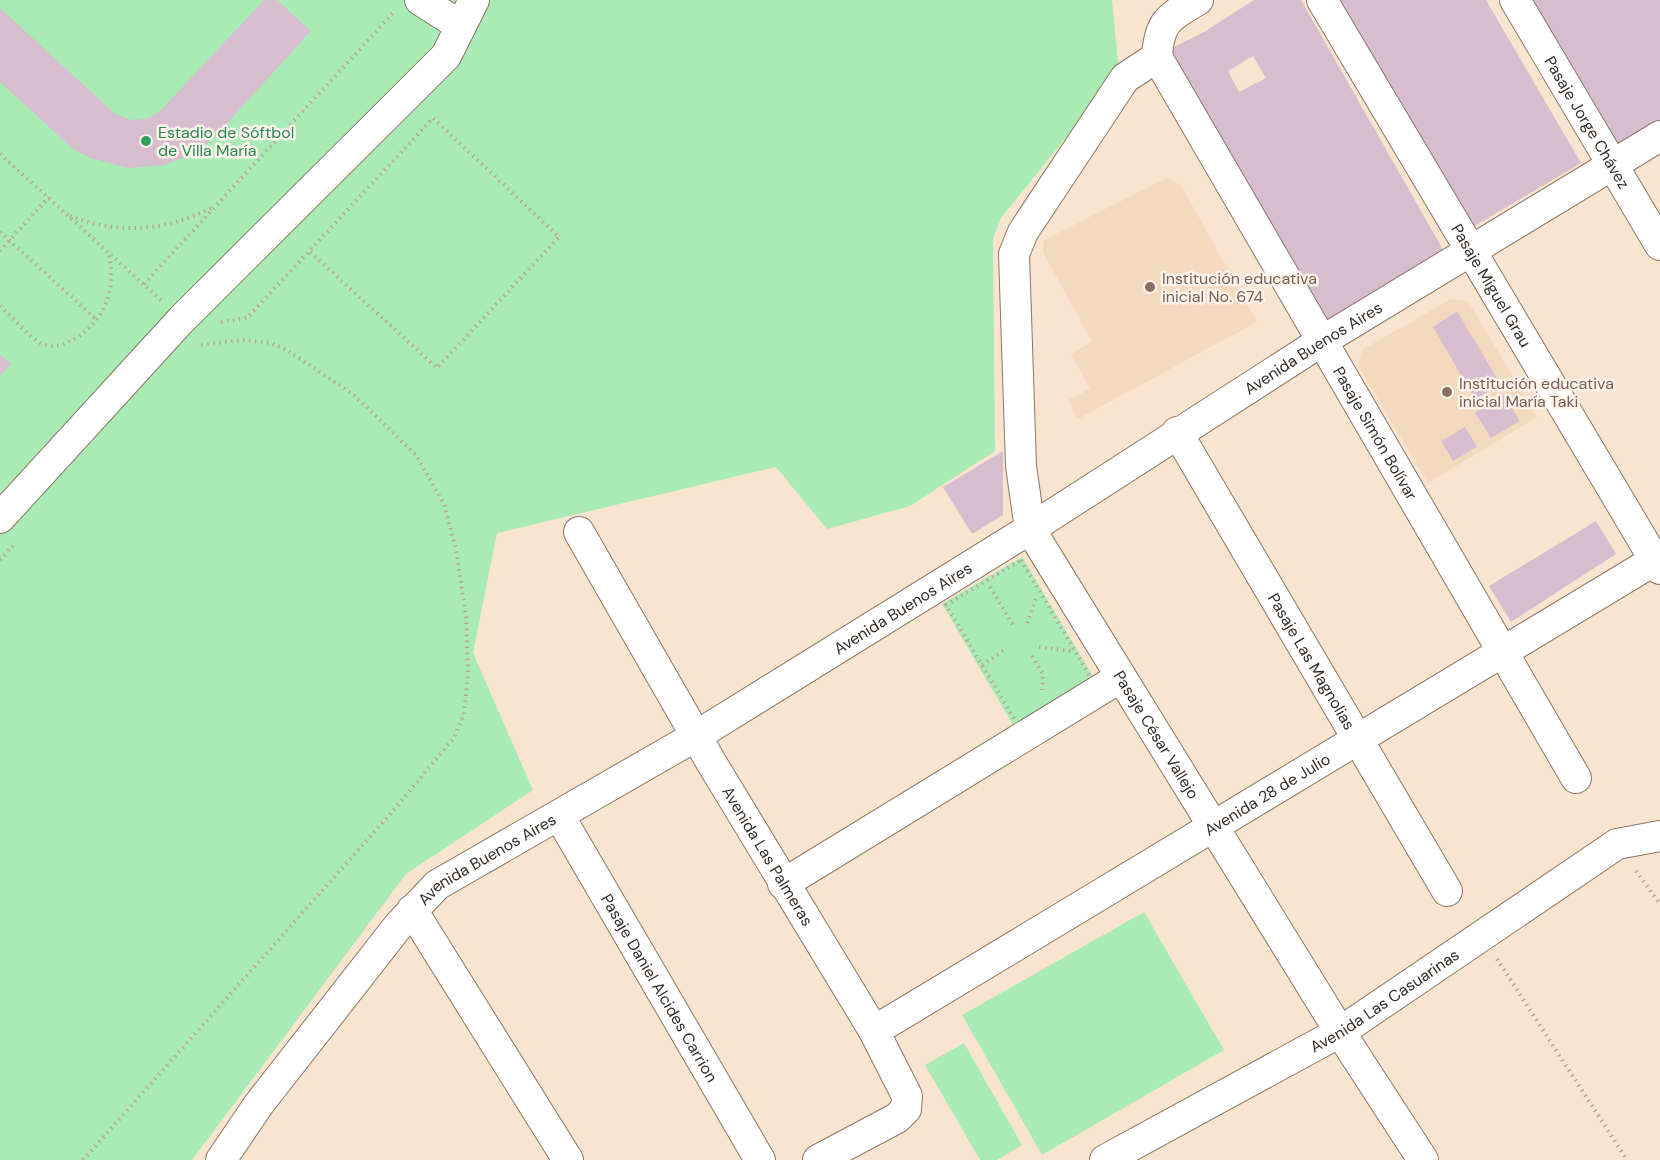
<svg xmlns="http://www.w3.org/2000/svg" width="1660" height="1160" viewBox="0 0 1660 1160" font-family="'DM Sans',sans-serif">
<rect width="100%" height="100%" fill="#f9e4cf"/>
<path fill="#f3d9be" d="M 1167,178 L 1181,185 L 1257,322 L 1078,419 L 1068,400 L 1090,389 L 1071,354 L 1092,342 L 1043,252 L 1044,240 Z
M 1451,299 L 1468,301 L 1537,417 L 1428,483 L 1358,366 L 1362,350 Z"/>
<path fill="#a9ebb5" d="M 0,0 L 1112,0 L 1119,72 L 1001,218 L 993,239 L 995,451 L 910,506 L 827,529 L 776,467 L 497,533 L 473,653 L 533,790 L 406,874 L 192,1160 L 0,1160 Z
M 1022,557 L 1098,685 L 1017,732 L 942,604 Z
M 1144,912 L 1224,1050 L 1042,1155 L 962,1015 Z
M 964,1043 L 1022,1145 L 997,1160 L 980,1160 L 925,1065 Z"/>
<path fill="#d7becf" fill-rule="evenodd" d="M 264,0 L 277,0 L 311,31 L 211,141 L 181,159 L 164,165 L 128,168 L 90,158 L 73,149 L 0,82 L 0,8 L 114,113 L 131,120 L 149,118 L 163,108 Z
M 1254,0 L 1301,0 L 1446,255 L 1324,329 L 1172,54 L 1174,47 L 1204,32 ZM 1253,56 L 1266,78 L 1239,92 L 1228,71 Z
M 1335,0 L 1486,0 L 1581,163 L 1466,231 Z
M 1526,0 L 1660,0 L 1660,121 L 1613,147 Z
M 1457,311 L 1501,385 L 1475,399 L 1433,327 Z
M 0,354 L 11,364 L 0,376 Z
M 1502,393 L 1520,421 L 1491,438 L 1475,413 Z
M 1465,427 L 1477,447 L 1453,461 L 1441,441 Z
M 1003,451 L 1003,515 L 972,534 L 943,487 Z
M 1596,521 L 1616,554 L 1511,622 L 1489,586 Z"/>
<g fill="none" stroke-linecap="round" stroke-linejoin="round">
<g stroke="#8a7764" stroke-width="32">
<g id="minor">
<path d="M 420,0 L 461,26"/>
<path id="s1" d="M 1322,0 L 1660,569"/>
<path id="s2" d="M 1515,0 L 1660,245"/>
<path id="s3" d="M 1157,57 L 1125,78 L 1023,232 L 1014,254 L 1021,466 L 1030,529 L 1340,1032 L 1423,1160"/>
<path id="s4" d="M 1157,57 L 1576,778"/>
<path d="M 1157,57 C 1159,21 1169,17 1198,0"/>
<path id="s5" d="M 1177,432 L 1447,891"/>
<path d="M 0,518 L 182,319 L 446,56 L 474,0"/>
<path id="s6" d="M 579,532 L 711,762 L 874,1031 L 907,1096 L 906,1109 L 897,1118 L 818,1160"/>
<path id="s7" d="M 560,817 L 760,1160"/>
<path d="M 783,884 L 1121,677"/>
<path d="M 412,910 L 568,1160"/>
<path id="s8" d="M 874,1031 L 1660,557"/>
<path id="s9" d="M 221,1160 L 259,1104 L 399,925 L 437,885 L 696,736 L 1030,529 L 1322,341 L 1660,136"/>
<path id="s10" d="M 1105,1160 L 1340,1032 L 1617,844 L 1660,836"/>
</g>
</g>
<path stroke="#b6a595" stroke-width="4" stroke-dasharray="1.5 4.5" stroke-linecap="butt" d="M 0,154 L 162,301
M 70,216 C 120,235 166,231 213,207
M 0,232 L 97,320
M 0,251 L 49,197
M 144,284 L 394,12
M 0,306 C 10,315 35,343 45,345 C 56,348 67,343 76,338 C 107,318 116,288 109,253
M 221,322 L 247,318 L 433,118 L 559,237 L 437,368 L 309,251
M 0,560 L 14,545
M 1021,560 L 1094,683 L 1019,727 L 946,605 Z
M 990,587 L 1013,625
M 1027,623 L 1037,596
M 1039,647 L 1072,651
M 1032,656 L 1043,674 L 1042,690
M 982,665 L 1006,649
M 1636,871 L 1660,904
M 1497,959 L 1627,1160
M 83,1160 L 392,812 L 453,739 L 464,715 L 468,674 L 466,616 L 456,549 L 444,504 L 416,455 L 354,395 L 287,350 L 271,343 L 242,340 L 200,345"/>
<use href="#minor" stroke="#fff" stroke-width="30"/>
</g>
<circle fill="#2e9e5b" stroke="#fcf4eb" stroke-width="2" cx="146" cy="141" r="6"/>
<g fill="#8d6e63" stroke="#fcf4eb" stroke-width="2">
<circle cx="1150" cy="287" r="6"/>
<circle cx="1447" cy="392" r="6"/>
</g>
<g text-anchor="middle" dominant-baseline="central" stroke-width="5" stroke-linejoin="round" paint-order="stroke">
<g font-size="16" fill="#352d25" stroke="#fcf4eb">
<text stroke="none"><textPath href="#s2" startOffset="142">Pasaje Jorge Chávez</textPath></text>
<text stroke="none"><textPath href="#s1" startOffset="332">Pasaje Miguel Grau</textPath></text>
<text stroke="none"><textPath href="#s9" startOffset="1378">Avenida Buenos Aires</textPath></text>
<text stroke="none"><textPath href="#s4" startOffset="435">Pasaje Simón Bolívar</textPath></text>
<text stroke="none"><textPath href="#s9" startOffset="892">Avenida Buenos Aires</textPath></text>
<text stroke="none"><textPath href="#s5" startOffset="266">Pasaje Las Magnolias</textPath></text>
<text stroke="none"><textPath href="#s3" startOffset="764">Pasaje César Vallejo</textPath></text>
<text stroke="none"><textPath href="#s8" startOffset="459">Avenida 28 de Julio</textPath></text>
<text stroke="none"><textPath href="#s6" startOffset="375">Avenida Las Palmeras</textPath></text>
<text stroke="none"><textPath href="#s9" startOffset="406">Avenida Buenos Aires</textPath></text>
<text stroke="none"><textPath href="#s7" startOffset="198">Pasaje Daniel Alcides Carrion</textPath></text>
<text stroke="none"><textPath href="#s10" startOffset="322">Avenida Las Casuarinas</textPath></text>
</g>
<g font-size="16" fill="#27864d" stroke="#fcf4eb" text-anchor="start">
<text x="158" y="132">Estadio de Sóftbol<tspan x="158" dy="18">de Villa María</tspan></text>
</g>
<g font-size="16" fill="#785e54" stroke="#fcf4eb" text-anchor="start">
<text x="1162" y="278">Institución educativa<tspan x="1162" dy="18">inicial No. 674</tspan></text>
<text x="1459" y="383">Institución educativa<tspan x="1459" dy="18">inicial María Taki</tspan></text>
</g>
</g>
</svg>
